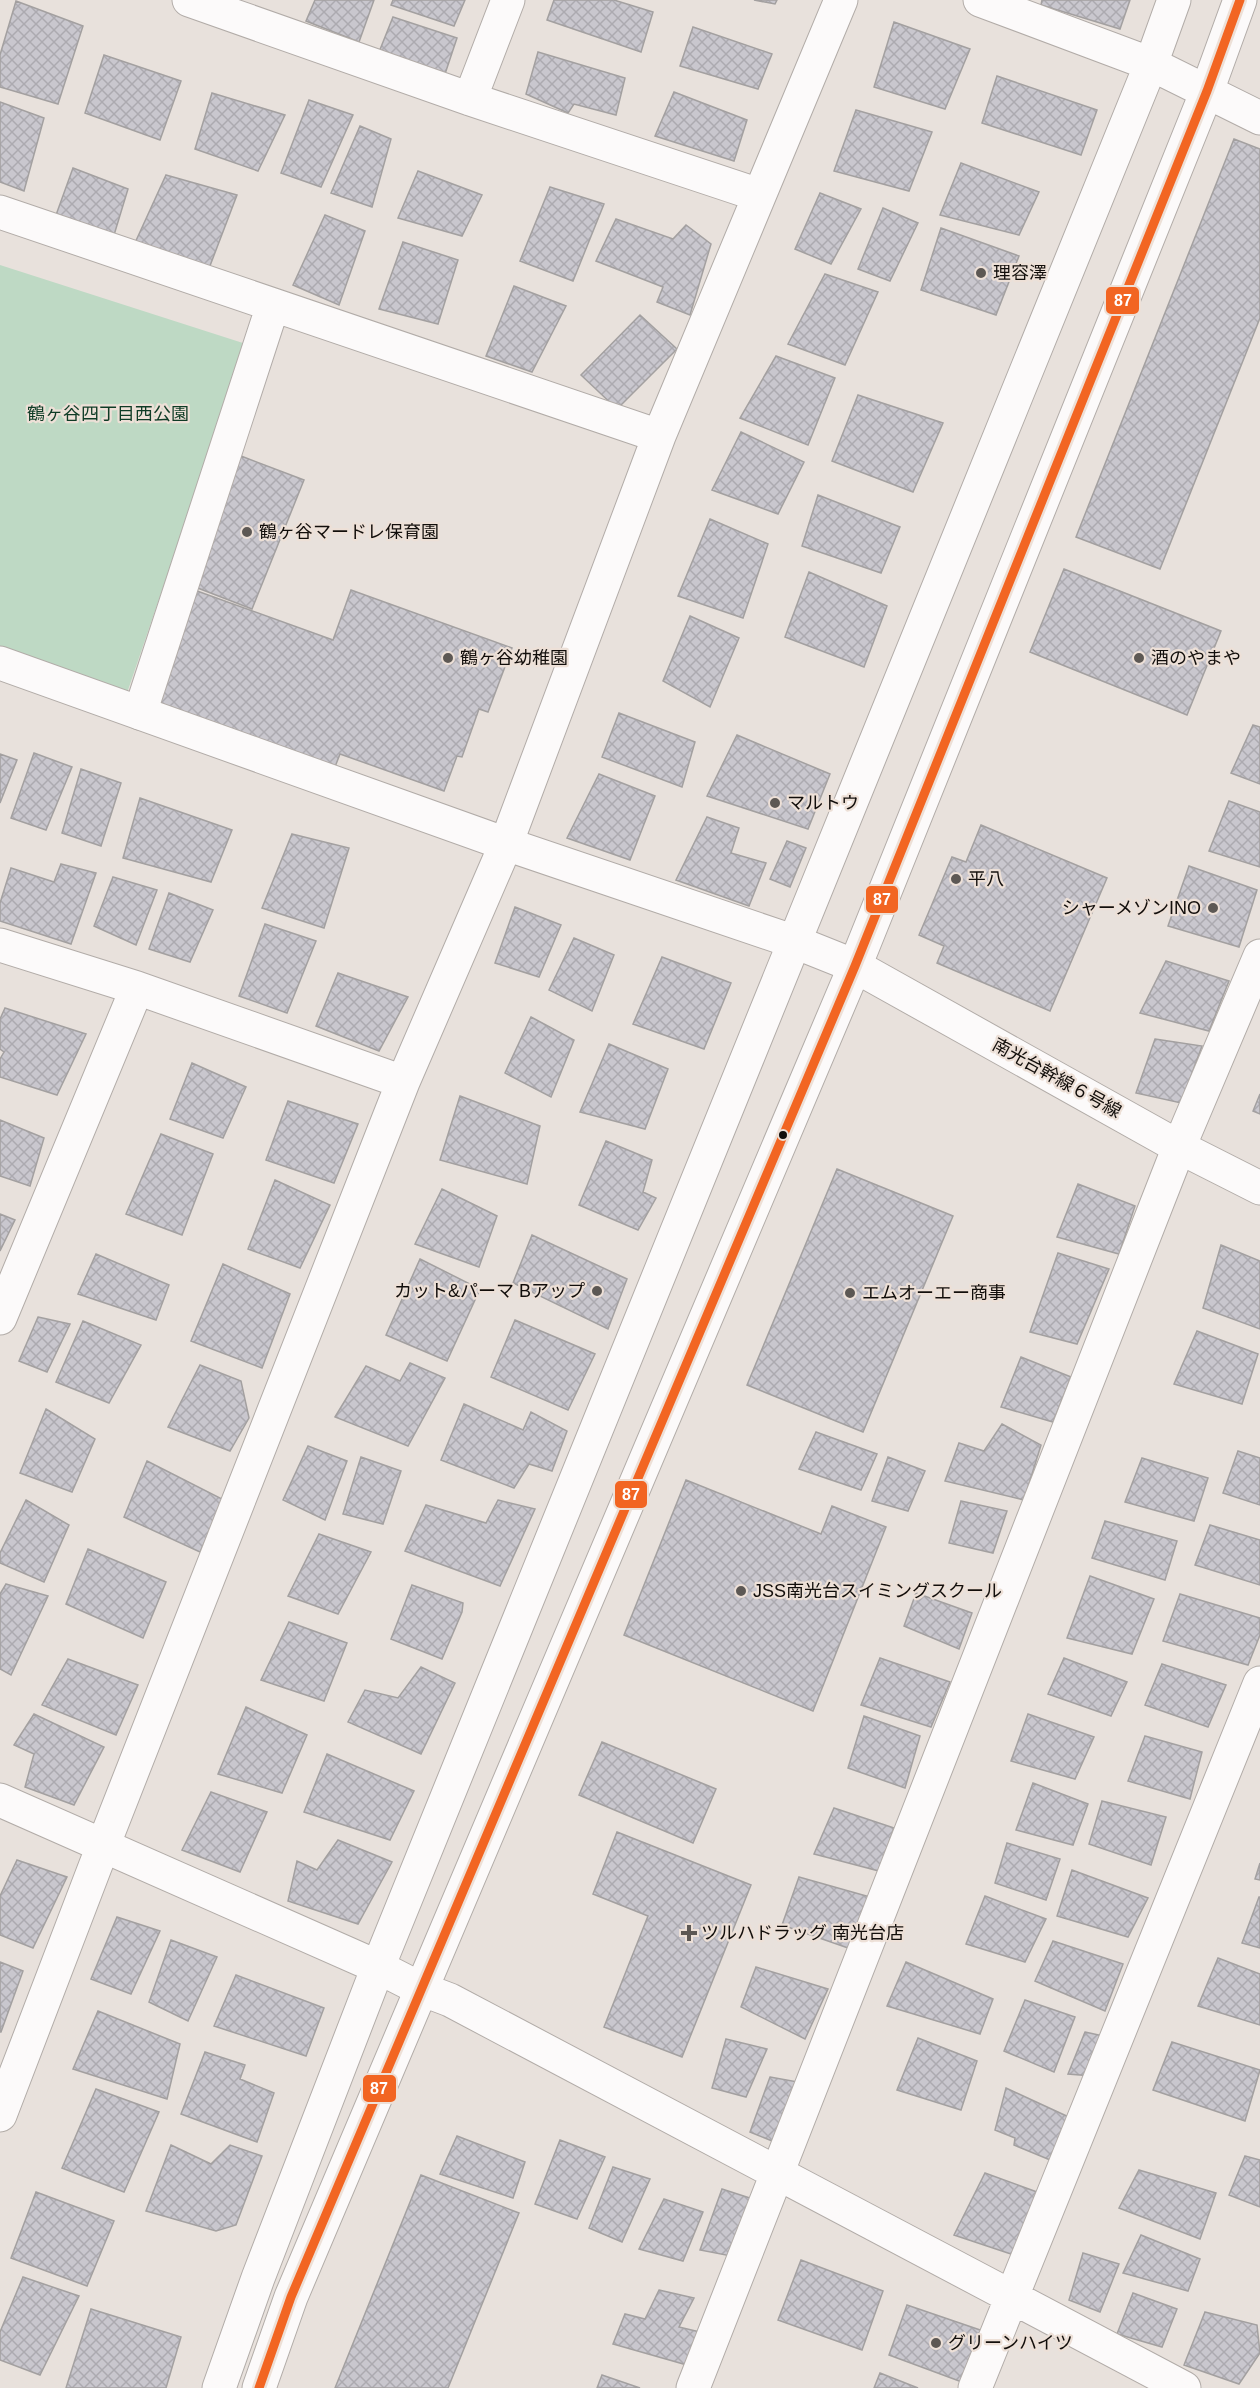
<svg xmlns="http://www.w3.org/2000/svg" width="1260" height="2388" viewBox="0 0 1260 2388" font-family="Arial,'Noto Sans JP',sans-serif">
<defs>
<pattern id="building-cross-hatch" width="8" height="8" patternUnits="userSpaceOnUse" patternTransform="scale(1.5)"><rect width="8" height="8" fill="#c9c7ce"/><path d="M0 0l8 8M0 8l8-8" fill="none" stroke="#acaab0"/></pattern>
</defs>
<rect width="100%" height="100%" fill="#e8e1dc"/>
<path fill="#bed9c4" d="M 0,265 L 246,344 L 127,693 L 0,646 Z"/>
<path fill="url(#building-cross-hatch)" stroke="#a3a0a0" stroke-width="1.5" d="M 315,0 L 374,0 L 359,42 L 306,21 Z
M 393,0 L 465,0 L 454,26 L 391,5 Z
M 554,0 L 614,0 L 653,12 L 641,52 L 547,20 Z
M 754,0 L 777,0 L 775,4 Z
M 1042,0 L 1130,0 L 1120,29 L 1041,5 Z
M 16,1 L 83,26 L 58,104 L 0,87 L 0,55 Z
M 393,17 L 457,38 L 444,77 L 379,52 Z
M 894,22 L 970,49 L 945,109 L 874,87 Z
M 693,27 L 772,54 L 758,89 L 680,66 Z
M 538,52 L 625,78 L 616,115 L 574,104 L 568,113 L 526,94 Z
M 104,55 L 181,81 L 160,140 L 85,113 Z
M 997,76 L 1097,110 L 1081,155 L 982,123 Z
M 674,92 L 747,120 L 734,161 L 655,136 Z
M 212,93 L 285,115 L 258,171 L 195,149 Z
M 309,100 L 353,115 L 321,187 L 281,173 Z
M 0,102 L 44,118 L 24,191 L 0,182 Z
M 856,110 L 932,132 L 909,191 L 834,171 Z
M 360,126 L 391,139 L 372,207 L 331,193 Z
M 1234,139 L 1260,149 L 1260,318 L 1160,569 L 1076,537 Z
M 961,163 L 1039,192 L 1019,235 L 940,215 Z
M 73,168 L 128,189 L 114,235 L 56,215 Z
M 418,171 L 482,195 L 462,236 L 398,218 Z
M 166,175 L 237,195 L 208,271 L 134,245 Z
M 550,187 L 604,204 L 573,281 L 520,261 Z
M 820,193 L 861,209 L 831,264 L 795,249 Z
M 883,208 L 918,223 L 890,281 L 858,269 Z
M 325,215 L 365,231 L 339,305 L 293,285 Z
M 616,219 L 673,239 L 686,225 L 711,244 L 690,315 L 657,302 L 663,287 L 596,261 Z
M 941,228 L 1019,256 L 996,315 L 921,290 Z
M 403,242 L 458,260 L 438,324 L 379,309 Z
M 825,274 L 878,292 L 845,365 L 788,344 Z
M 514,286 L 566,306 L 532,372 L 486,356 Z
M 640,315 L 677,349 L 617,409 L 581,375 Z
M 776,356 L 835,378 L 808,445 L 740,418 Z
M 858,395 L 943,423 L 913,492 L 832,461 Z
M 741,432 L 804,462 L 778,514 L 712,490 Z
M 241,456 L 304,480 L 252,609 L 190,585 Z
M 818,495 L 900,527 L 881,573 L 802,546 Z
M 710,519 L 768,544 L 743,618 L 678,596 Z
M 1064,569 L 1221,631 L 1187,715 L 1030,652 Z
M 809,572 L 887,606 L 864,667 L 785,637 Z
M 186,587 L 333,640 L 351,590 L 512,648 L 488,712 L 479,709 L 462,757 L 457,756 L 444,791 L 340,754 L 333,772 L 143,703 Z
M 690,616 L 739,638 L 710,707 L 663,681 Z
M 619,713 L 695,742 L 682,787 L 602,757 Z
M 1253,725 L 1260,727 L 1260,784 L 1231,773 Z
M 737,735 L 830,774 L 808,829 L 707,796 Z
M 34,753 L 72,767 L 46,830 L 11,818 Z
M 0,754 L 17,760 L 0,803 Z
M 81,769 L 121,783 L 101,846 L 62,833 Z
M 599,774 L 655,796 L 630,860 L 567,838 Z
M 140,798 L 232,830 L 211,882 L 123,858 Z
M 1229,801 L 1260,812 L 1260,867 L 1209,851 Z
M 707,817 L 739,828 L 731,853 L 766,863 L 749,906 L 676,880 Z
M 981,825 L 1107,878 L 1050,1011 L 937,963 L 944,946 L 919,935 L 952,857 L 966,862 Z
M 292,834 L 349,848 L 324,928 L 262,908 Z
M 787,841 L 806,848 L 790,887 L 770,879 Z
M 61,864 L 96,873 L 71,944 L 0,921 L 0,903 L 11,868 L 54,882 Z
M 1189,866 L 1257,890 L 1239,947 L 1168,926 Z
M 113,877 L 157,890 L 136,945 L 94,926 Z
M 169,893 L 213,910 L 190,962 L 149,949 Z
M 515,907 L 561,925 L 539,977 L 495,963 Z
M 265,924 L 316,941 L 287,1013 L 239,996 Z
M 574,938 L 614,955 L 592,1011 L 549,990 Z
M 662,957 L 731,983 L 704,1049 L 633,1024 Z
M 1166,961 L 1229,981 L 1209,1031 L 1140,1013 Z
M 338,973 L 408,997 L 379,1051 L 316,1026 Z
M 5,1008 L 86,1034 L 57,1095 L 0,1077 L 0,1059 L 4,1052 L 0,1049 L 0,1019 Z
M 531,1017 L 574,1040 L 551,1097 L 505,1073 Z
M 1155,1039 L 1202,1046 L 1181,1103 L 1136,1093 Z
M 609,1044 L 668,1069 L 645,1129 L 580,1112 Z
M 192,1063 L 246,1087 L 223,1138 L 170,1119 Z
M 1260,1094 L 1260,1114 L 1253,1111 Z
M 460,1096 L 540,1126 L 527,1184 L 440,1160 Z
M 288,1101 L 358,1124 L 334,1183 L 266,1160 Z
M 0,1120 L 44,1138 L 30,1186 L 0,1176 Z
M 161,1134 L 213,1154 L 182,1235 L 126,1214 Z
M 606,1141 L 652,1160 L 643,1192 L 656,1198 L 638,1230 L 579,1205 Z
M 837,1169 L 953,1216 L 863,1432 L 747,1385 Z
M 275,1180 L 330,1205 L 300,1268 L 248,1249 Z
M 1078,1184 L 1135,1206 L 1119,1254 L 1057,1237 Z
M 442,1189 L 497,1216 L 479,1267 L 415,1244 Z
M 0,1214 L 15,1220 L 0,1251 Z
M 532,1235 L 627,1279 L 608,1329 L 513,1283 Z
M 1221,1245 L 1260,1261 L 1260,1329 L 1203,1308 Z
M 1058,1253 L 1109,1269 L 1077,1344 L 1030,1332 Z
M 96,1254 L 169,1285 L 156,1320 L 78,1294 Z
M 420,1259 L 480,1289 L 447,1361 L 386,1335 Z
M 223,1264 L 290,1294 L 262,1368 L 191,1341 Z
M 38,1317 L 70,1324 L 47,1372 L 19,1361 Z
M 515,1320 L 595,1354 L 568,1410 L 491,1377 Z
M 83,1321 L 141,1345 L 109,1403 L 56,1382 Z
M 1197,1331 L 1258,1354 L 1242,1404 L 1174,1384 Z
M 1021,1357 L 1071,1377 L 1053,1422 L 1001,1407 Z
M 410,1363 L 445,1378 L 408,1446 L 335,1417 L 366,1366 L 400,1381 Z
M 200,1365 L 241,1381 L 249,1418 L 230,1451 L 168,1427 Z
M 464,1404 L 523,1430 L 531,1412 L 567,1431 L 552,1471 L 529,1464 L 514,1488 L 441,1460 Z
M 46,1409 L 95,1439 L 72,1492 L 20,1473 Z
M 1002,1424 L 1041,1445 L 1024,1500 L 945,1481 L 959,1443 L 984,1451 Z
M 816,1432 L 877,1454 L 861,1490 L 799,1469 Z
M 308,1446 L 347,1461 L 325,1520 L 283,1500 Z
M 1238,1451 L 1260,1458 L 1260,1505 L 1223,1493 Z
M 361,1457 L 401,1471 L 383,1524 L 343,1514 Z
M 888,1457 L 925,1471 L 908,1511 L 872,1501 Z
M 1142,1458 L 1208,1478 L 1194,1521 L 1125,1502 Z
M 147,1461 L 224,1500 L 200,1552 L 124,1517 Z
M 686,1480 L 821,1534 L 832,1506 L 886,1527 L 813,1711 L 624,1635 Z
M 26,1500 L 69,1525 L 44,1582 L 0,1563 L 0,1553 Z
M 498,1500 L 535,1509 L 500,1586 L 405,1551 L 426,1505 L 486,1523 Z
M 961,1501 L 1007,1511 L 993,1553 L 949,1543 Z
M 1105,1521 L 1177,1541 L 1165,1580 L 1092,1558 Z
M 1210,1525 L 1260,1540 L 1260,1585 L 1195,1565 Z
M 319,1534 L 371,1552 L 338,1614 L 288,1596 Z
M 88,1549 L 166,1582 L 143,1638 L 66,1604 Z
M 1090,1576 L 1154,1599 L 1132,1654 L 1067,1638 Z
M 6,1584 L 48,1596 L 11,1675 L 0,1669 L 0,1594 Z
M 412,1585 L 463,1603 L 462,1612 L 442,1659 L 391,1639 Z
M 916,1593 L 972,1613 L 959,1649 L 904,1626 Z
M 1180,1594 L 1260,1618 L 1260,1635 L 1248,1665 L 1163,1641 Z
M 289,1622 L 347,1643 L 324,1701 L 261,1680 Z
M 880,1658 L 950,1682 L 931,1727 L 861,1705 Z
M 1064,1658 L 1127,1682 L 1111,1716 L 1048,1694 Z
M 68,1659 L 138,1685 L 116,1735 L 42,1705 Z
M 1162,1664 L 1226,1685 L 1208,1727 L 1145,1705 Z
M 421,1667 L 455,1683 L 421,1754 L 348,1722 L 365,1690 L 398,1698 Z
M 246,1707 L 307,1735 L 282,1793 L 218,1774 Z
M 34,1714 L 104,1747 L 74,1805 L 25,1787 L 34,1754 L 14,1745 Z
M 1028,1714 L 1094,1737 L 1075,1779 L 1011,1761 Z
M 864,1716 L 920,1736 L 905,1788 L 848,1768 Z
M 1145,1736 L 1202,1752 L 1190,1799 L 1128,1781 Z
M 602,1742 L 716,1789 L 693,1843 L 579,1795 Z
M 327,1754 L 414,1791 L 390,1840 L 304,1812 Z
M 1033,1783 L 1088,1804 L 1073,1845 L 1016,1830 Z
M 211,1792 L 267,1812 L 240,1872 L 182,1850 Z
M 1102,1801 L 1166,1817 L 1151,1865 L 1089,1844 Z
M 834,1808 L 894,1828 L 879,1871 L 814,1854 Z
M 617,1832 L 751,1885 L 682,2057 L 604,2027 L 648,1916 L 593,1894 Z
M 338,1840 L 392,1862 L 358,1924 L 288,1901 L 297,1861 L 317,1870 Z
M 1007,1843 L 1060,1859 L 1046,1900 L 995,1883 Z
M 17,1860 L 67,1877 L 33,1948 L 0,1935 L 0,1896 Z
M 1260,1863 L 1260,1880 L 1255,1879 Z
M 1072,1870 L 1148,1898 L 1128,1937 L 1057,1916 Z
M 799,1877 L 870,1897 L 851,1949 L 782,1925 Z
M 985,1896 L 1046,1919 L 1025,1962 L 966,1944 Z
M 1259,1897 L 1260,1897 L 1260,1948 L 1242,1943 Z
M 117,1917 L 160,1931 L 131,1994 L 91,1979 Z
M 171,1940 L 217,1957 L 188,2021 L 149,2002 Z
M 1053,1941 L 1123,1964 L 1105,2011 L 1035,1981 Z
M 1218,1958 L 1260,1974 L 1260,2025 L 1198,2006 Z
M 0,1962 L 23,1971 L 1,2032 L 0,2032 Z
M 906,1962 L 993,1999 L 980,2034 L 887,2006 Z
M 756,1967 L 828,1989 L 805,2039 L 741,2007 Z
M 236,1975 L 324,2008 L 306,2056 L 214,2026 Z
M 1025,2000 L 1075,2017 L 1054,2072 L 1004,2051 Z
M 98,2011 L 180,2044 L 167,2099 L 73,2069 Z
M 1085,2032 L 1108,2037 L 1092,2076 L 1068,2074 Z
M 918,2038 L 977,2061 L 961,2110 L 897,2090 Z
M 726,2039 L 767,2049 L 746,2097 L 712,2088 Z
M 1172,2042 L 1260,2070 L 1245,2121 L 1153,2090 Z
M 205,2052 L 245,2065 L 240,2079 L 274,2093 L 257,2142 L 181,2114 Z
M 770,2077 L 798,2082 L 777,2143 L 750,2132 Z
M 1006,2088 L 1073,2119 L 1055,2162 L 1014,2145 L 1015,2138 L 995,2130 Z
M 96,2089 L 159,2112 L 124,2192 L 62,2168 Z
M 457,2136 L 525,2162 L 513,2198 L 440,2174 Z
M 560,2140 L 605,2157 L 577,2219 L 535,2204 Z
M 171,2145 L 211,2164 L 230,2145 L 262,2156 L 236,2225 L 216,2231 L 146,2211 Z
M 1245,2156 L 1260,2160 L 1260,2207 L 1229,2195 Z
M 613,2167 L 650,2179 L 622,2242 L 589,2228 Z
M 1139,2170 L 1216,2193 L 1200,2239 L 1119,2208 Z
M 985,2173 L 1037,2192 L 1014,2255 L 954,2235 Z
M 421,2175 L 519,2213 L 448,2388 L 335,2388 Z
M 722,2189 L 756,2200 L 731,2256 L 700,2250 Z
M 36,2192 L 114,2221 L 87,2286 L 11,2258 Z
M 664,2199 L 703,2212 L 683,2261 L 639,2249 Z
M 1141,2235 L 1200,2259 L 1188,2291 L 1123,2273 Z
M 1083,2253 L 1119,2264 L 1100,2312 L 1069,2300 Z
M 801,2260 L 883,2291 L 862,2350 L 778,2320 Z
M 23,2277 L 79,2296 L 40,2375 L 0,2360 L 0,2332 Z
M 659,2290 L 694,2298 L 679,2327 L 700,2332 L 687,2365 L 613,2344 L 625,2314 L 645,2319 Z
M 1133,2293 L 1177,2309 L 1162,2347 L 1117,2334 Z
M 907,2305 L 986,2332 L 962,2382 L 889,2355 Z
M 91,2309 L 181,2337 L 166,2388 L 66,2388 Z
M 1205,2312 L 1257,2325 L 1260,2353 L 1239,2384 L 1184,2365 Z
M 880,2373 L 918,2388 L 874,2388 Z
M 602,2375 L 640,2388 L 597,2388 Z"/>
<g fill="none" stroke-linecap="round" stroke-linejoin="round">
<g stroke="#b2aca8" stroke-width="35">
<path id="street" d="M 189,0 L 470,99 L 759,195
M 980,0 L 1151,64 L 1260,118
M 470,99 L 508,0
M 0,212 L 659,436
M 140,713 L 273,305
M 0,945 L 137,988 L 403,1082
M 0,1318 L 137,988
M 0,1800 L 378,1967 L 421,1989 L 450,2000 L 1184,2388
M 0,2115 L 103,1846 L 403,1082 L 506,844 L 659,436 L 841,0
M 219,2388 L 258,2278 L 378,1967 L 1151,64 L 1174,0
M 259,2388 L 291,2297 L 855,966 L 1207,91 L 1240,0
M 693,2388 L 1179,1147 L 1260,956
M 975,2388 L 1260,1683"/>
</g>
<g stroke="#b2aca8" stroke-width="35">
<path id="secondary" d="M 0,663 L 506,844 L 795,942 L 855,966 L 1179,1147 L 1260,1188"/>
</g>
<use href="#street" stroke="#fcfafa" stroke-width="33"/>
<use href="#secondary" stroke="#fcfafa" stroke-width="33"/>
<g stroke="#ede0d7" stroke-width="14">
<path id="bus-1" d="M 259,2388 L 291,2297 L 855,966 L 1207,91 L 1240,0"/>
</g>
<use href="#bus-1" stroke="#f26522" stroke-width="9"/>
</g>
<g fill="#5d5854" stroke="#ede0d7" stroke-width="2">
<circle cx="981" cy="273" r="6"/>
<circle cx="247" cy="532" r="6"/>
<circle cx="448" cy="658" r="6"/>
<circle cx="1139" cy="658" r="6"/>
<circle cx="775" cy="803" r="6"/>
<circle cx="956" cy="879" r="6"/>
<circle cx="1213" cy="908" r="6"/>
<circle cx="597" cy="1291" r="6"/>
<circle cx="850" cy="1293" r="6"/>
<circle cx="741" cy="1591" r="6"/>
<path d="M686 1924h6v6h6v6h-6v6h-6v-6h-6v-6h6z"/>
<circle cx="936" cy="2343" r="6"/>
</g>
<circle fill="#120e0b" stroke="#ede0d7" stroke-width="2" cx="783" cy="1135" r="5"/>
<g text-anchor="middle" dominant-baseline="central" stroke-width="4.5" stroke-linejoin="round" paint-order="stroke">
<g font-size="18" fill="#120e0b" stroke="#ede0d7" text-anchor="start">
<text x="993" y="273">理容澤</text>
<text x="259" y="532">鶴ヶ谷マードレ保育園</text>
<text x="460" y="658">鶴ヶ谷幼稚園</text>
<text x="1151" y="658">酒のやまや</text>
<text x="787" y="803">マルトウ</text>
<text x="968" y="879">平八</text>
<text x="1201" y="908" text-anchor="end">シャーメゾンINO</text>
<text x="585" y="1291" text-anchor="end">カット&amp;パーマ Bアップ</text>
<text x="862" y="1293">エムオーエー商事</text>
<text x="753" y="1591">JSS南光台スイミングスクール</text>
<text x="701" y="1933">ツルハドラッグ 南光台店</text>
<text x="948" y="2343">グリーンハイツ</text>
</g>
<g font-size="18" fill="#0e3b25" stroke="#ede0d7">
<text x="108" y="414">鶴ヶ谷四丁目西公園</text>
</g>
<g font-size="18" fill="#120e0b" stroke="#ede0d7">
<text transform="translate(1057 1078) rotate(29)">南光台幹線６号線</text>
</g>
</g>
<g stroke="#ede0d7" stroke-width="2">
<rect x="1105" y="286" width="35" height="29" rx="6" fill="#f26522"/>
<rect x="865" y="885" width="34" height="29" rx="6" fill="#f26522"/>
<rect x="614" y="1480" width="34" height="29" rx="6" fill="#f26522"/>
<rect x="362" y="2074" width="35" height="29" rx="6" fill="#f26522"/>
</g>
<g font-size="16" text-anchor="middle" font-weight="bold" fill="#fff">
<text x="1123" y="306">87</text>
<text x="882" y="905">87</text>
<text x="631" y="1500">87</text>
<text x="379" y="2094">87</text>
</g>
</svg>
